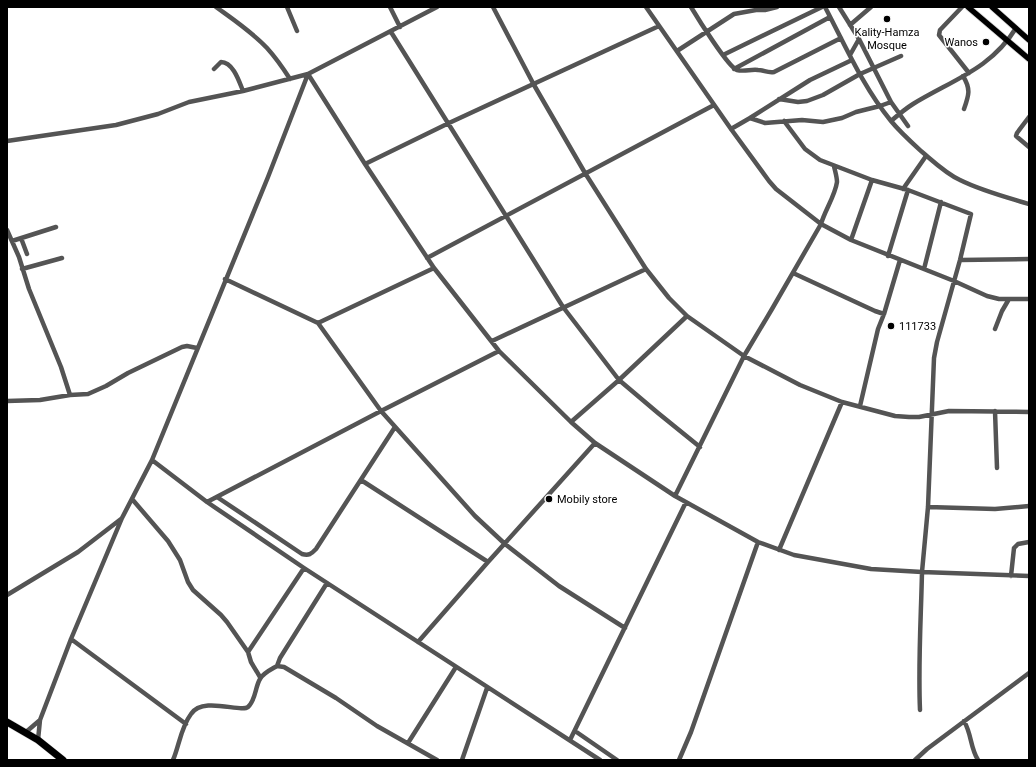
<svg xmlns="http://www.w3.org/2000/svg" width="1036" height="767" viewBox="0 0 1036 767" font-family="Roboto,sans-serif">
<rect width="100%" height="100%" fill="#fff"/>
<g fill="none" stroke-linecap="round" stroke-linejoin="round">
<g stroke="#dbdbdb" stroke-width="7">
<path id="major" d="M 968,7 L 1029,59
M 992,7 L 1029,40"/>
</g>
<g stroke="#dbdbdb" stroke-width="8">
<path id="highway" d="M 7,722 L 38,740 L 63,760"/>
</g>
<path stroke="#545454" stroke-width="4.5" d="M 216,7 C 234,20 252,32 267,48 C 276,58 283,68 290,79
M 287,7 L 297,31
M 390,7 L 400,27
M 493,7 L 534,85 L 585,173 L 646,269 L 669,298 L 687,316 L 744,356 L 800,385 L 842,402 L 895,416 L 909,417 L 919,417 L 949,411 L 1029,412
M 646,7 L 731,129 L 769,181 L 776,189 L 821,224 L 851,240 L 954,281 L 987,296 L 999,299 L 1029,299
M 691,7 C 697,17 728,67 737,70 C 744,72 751,69 758,70 C 764,70 767,73 774,72 L 841,38
M 825,7 C 845,45 863,87 891,121 C 900,132 910,141 921,151 C 933,161 945,173 960,180 C 982,191 1006,197 1029,204
M 839,7 L 859,39 L 891,102 L 908,126
M 962,7 L 940,30 L 939,35 L 969,73
M 850,25 L 871,7
M 391,32 L 563,307 L 619,380 L 658,413 L 700,447
M 677,51 L 734,14 L 756,10 L 765,10 L 777,7
M 723,55 L 822,7
M 850,55 L 859,39
M 214,69 L 221,62 C 233,62 239,81 243,91
M 734,69 L 830,17
M 963,76 C 971,89 969,95 964,109
M 779,99 L 798,102 L 807,101 L 823,95 L 860,74 L 901,56
M 1029,117 L 1017,133 L 1016,136 L 1029,147
M 750,118 L 810,80 L 852,60
M 891,121 C 898,115 905,109 913,104 C 952,80 991,69 1016,28
M 731,129 L 750,118 L 765,123 L 802,120 L 823,122 L 842,118 L 856,112 L 880,106 L 891,102
M 7,141 L 116,125 L 158,114 L 189,102 L 243,91 L 308,74 L 365,164 L 434,268 L 499,351 L 571,422 L 595,443 L 675,496 L 758,542 L 794,555 L 871,569 L 922,572 L 928,507 L 934,358 L 937,342 L 960,260 L 971,214 L 908,190 L 872,180 L 820,160 L 805,149 L 784,121
M 365,164 L 449,123 L 659,26
M 903,189 L 926,156
M 7,230 L 19,257 L 29,289 L 61,367 L 70,395
M 21,238 L 27,254
M 851,240 L 872,180
M 12,241 L 56,227
M 888,256 L 908,190
M 427,258 L 714,105
M 960,260 L 1029,259
M 22,269 L 62,258
M 924,269 L 941,202
M 793,273 L 875,311 L 884,314
M 225,279 L 318,323 L 381,411 L 475,516 L 505,544 L 559,586 L 625,628
M 318,323 L 434,268
M 995,329 L 1002,311 L 1009,299
M 492,341 L 646,269
M 7,401 L 40,400 L 70,395 L 88,394 L 106,386 L 128,373 L 182,347 L 187,346 L 197,348
M 860,406 L 878,329 L 884,314 L 900,260
M 995,411 L 997,468
M 571,422 L 619,380 L 687,316
M 152,460 L 207,502 L 304,568 L 600,760
M 361,480 L 488,562
M 675,496 L 744,356 L 772,309 L 821,224 C 825,210 835,196 837,182 C 837,177 835,171 834,166
M 217,497 L 302,554 C 309,556 311,554 316,549 L 395,427
M 132,499 L 168,541 L 180,560 L 188,582 L 193,590 L 221,615 L 227,622 L 248,652 L 251,662 L 260,677
M 207,502 L 381,411 L 499,351
M 928,507 L 995,509 L 1029,506
M 779,550 L 842,402
M 1011,576 L 1014,548 L 1018,544 L 1029,542
M 7,595 L 78,552 L 121,519
M 71,639 L 186,724
M 418,642 L 488,562 L 595,443
M 248,652 L 304,568
M 277,666 L 280,658 L 327,583
M 920,710 C 918,664 921,618 922,572 L 1029,576
M 964,721 C 972,735 970,747 978,760
M 575,731 L 617,760
M 26,732 L 40,720
M 38,740 L 40,720 L 71,639 L 122,518 L 152,460 L 268,177 L 308,74 L 437,7
M 570,740 L 686,502
M 408,743 L 456,667
M 173,760 C 179,746 181,727 191,714 C 203,696 241,713 248,707 C 256,700 255,687 260,679 C 263,673 272,669 277,666 L 284,667 L 336,698 L 377,726 L 437,760
M 462,760 L 487,688
M 679,760 L 691,732 L 758,542
M 915,760 L 927,749 L 1029,673"/>
<use href="#major" stroke="#000" stroke-width="5.5"/>
<use href="#highway" stroke="#000" stroke-width="7"/>
</g>
<g fill="#000" stroke="#fff" stroke-width="1.5">
<circle cx="887" cy="19" r="4"/>
<circle cx="986" cy="42" r="4"/>
<circle cx="891" cy="326" r="4"/>
<circle cx="549" cy="499" r="4"/>
</g>
<g text-anchor="middle" dominant-baseline="central" stroke-width="3" stroke-linejoin="round" paint-order="stroke">
<g font-size="11" fill="#000" stroke="#fff" text-anchor="start">
<text x="887" y="32" text-anchor="middle">Kality-Hamza<tspan x="887" dy="13">Mosque</tspan></text>
<text x="978" y="42" text-anchor="end">Wanos</text>
<text x="899" y="326">111733</text>
<text x="557" y="499">Mobily store</text>
</g>
</g>
<rect width="1036" height="767" fill="none" stroke="#000000" stroke-width="16"/>
</svg>
